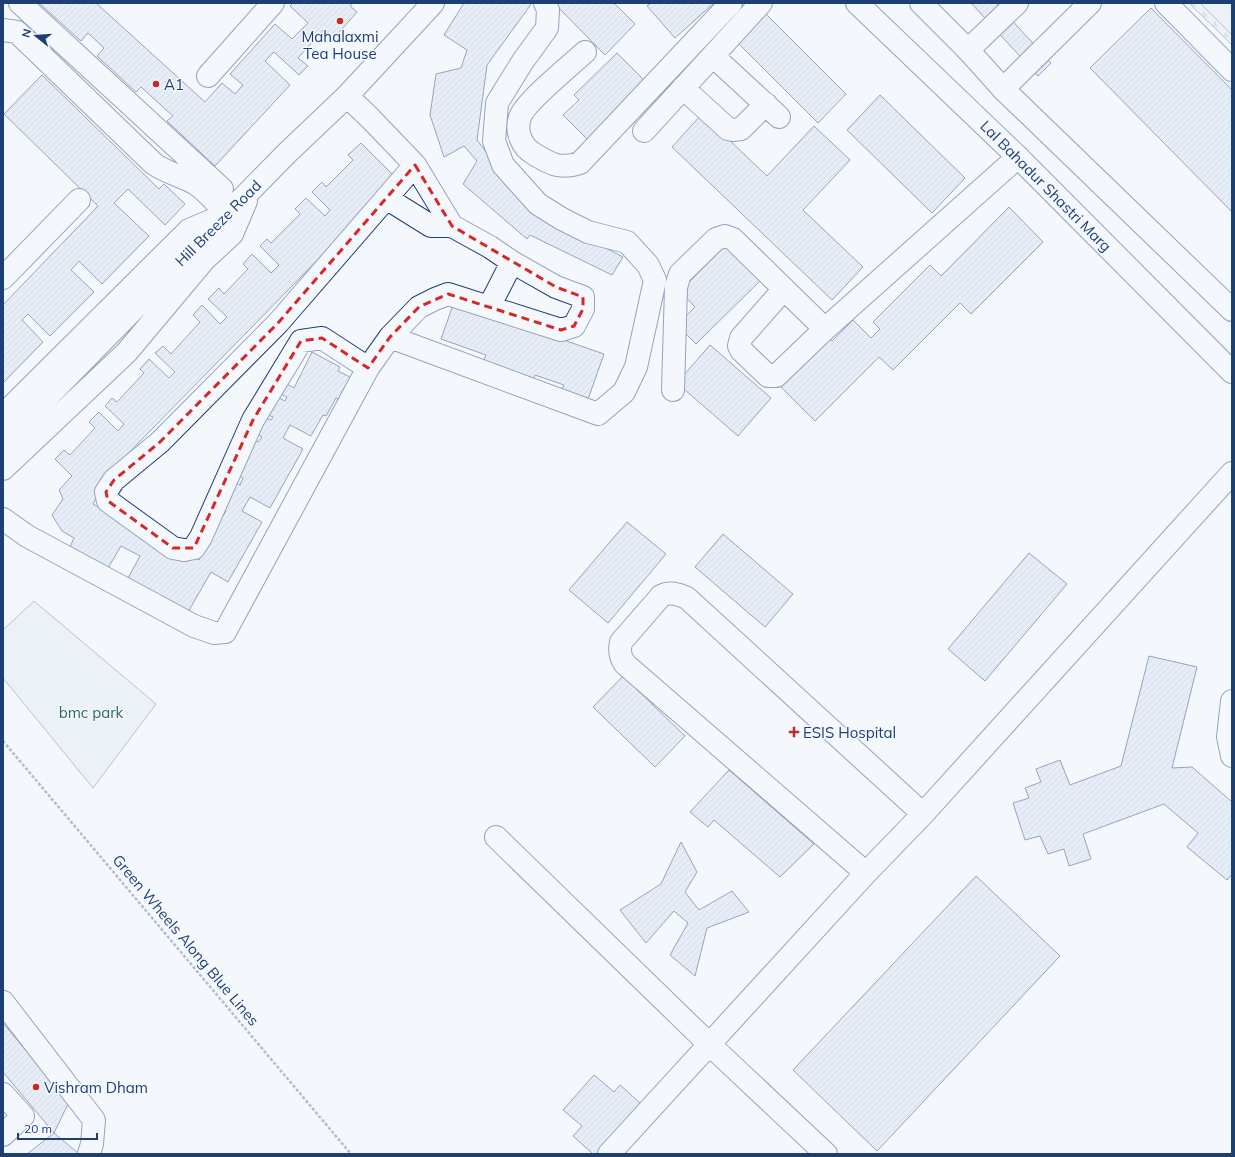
<svg xmlns="http://www.w3.org/2000/svg" width="1235" height="1157" viewBox="0 0 1235 1157" font-family="Mulish,sans-serif">
<defs>
<pattern id="forest-firs" width="22" height="20" patternUnits="userSpaceOnUse"><rect width="22" height="20" fill="#e3e9f0"/><path d="M5 1l3.5 6h-7zM16 11l3.5 6h-7z" fill="#c2c9d1"/></pattern>
<pattern id="building-hatch" width="6" height="6" patternUnits="userSpaceOnUse"><rect width="6" height="6" fill="#d5e0f0"/><path d="M-1 1l2-2M0 6l6-6M5 7l2-2" fill="none" stroke="#b6c1d1"/></pattern>
</defs>
<rect width="100%" height="100%" fill="#f4f7fb"/>
<path fill="url(#forest-firs)" stroke="#687fa3" d="M 1189,3 L 1232,3 L 1232,45 Z"/>
<path fill="#e3e9f0" stroke="#687fa3" d="M 1200,3 L 1232,3 L 1232,35 Z
M 34,601 L 156,704 L 93,788 L 3,678 L 3,630 Z"/>
<path fill="url(#building-hatch)" stroke="#1d3f73" d="M 39,3 L 96,3 L 205,102 L 222,83 L 235,94 L 243,85 L 230,74 L 275,24 L 292,39 L 308,23 L 290,6 L 293,3 L 353,3 L 350,6 L 357,12 L 334,38 L 324,29 L 298,58 L 308,66 L 299,75 L 274,52 L 265,61 L 290,85 L 215,166 L 167,121 L 173,116 L 141,87 L 136,92 L 97,56 L 104,48 L 88,33 L 81,41 Z
M 464,3 L 532,3 L 487,65 L 477,140 L 531,210 L 623,257 L 612,275 L 530,235 L 527,239 L 463,184 L 477,161 L 464,146 L 444,157 L 430,115 L 436,74 L 461,68 L 467,50 L 444,35 Z
M 554,3 L 614,3 L 635,24 L 605,55 Z
M 651,3 L 714,3 L 675,38 L 647,6 Z
M 973,3 L 996,3 L 1051,63 L 1038,76 L 972,4 Z
M 1151,8 L 1232,90 L 1232,212 L 1090,68 Z
M 764,12 L 846,94 L 818,123 L 736,41 Z
M 617,53 L 646,82 L 588,140 L 563,115 L 579,100 L 574,95 Z
M 42,75 L 159,189 L 164,184 L 185,204 L 165,225 L 128,189 L 114,203 L 149,236 L 102,284 L 79,261 L 71,270 L 94,292 L 50,336 L 28,314 L 22,320 L 43,342 L 3,383 L 3,305 L 98,206 L 4,114 Z
M 880,95 L 965,178 L 932,213 L 847,130 Z
M 702,114 L 767,176 L 814,126 L 850,160 L 803,210 L 863,267 L 832,300 L 672,147 Z
M 361,143 L 397,179 L 102,480 L 96,499 L 93,504 L 189,560 L 192,555 L 199,560 L 204,552 L 219,514 L 223,516 L 226,511 L 219,507 L 233,481 L 240,485 L 243,478 L 237,475 L 256,441 L 258,442 L 262,437 L 258,435 L 266,418 L 271,420 L 273,417 L 268,415 L 277,397 L 285,401 L 287,397 L 279,393 L 285,383 L 294,388 L 312,352 L 340,367 L 338,371 L 356,380 L 344,402 L 336,398 L 326,416 L 323,415 L 311,436 L 290,425 L 283,438 L 303,449 L 270,508 L 250,497 L 242,511 L 262,522 L 228,582 L 211,572 L 188,612 L 128,578 L 140,556 L 121,546 L 108,568 L 70,547 L 74,538 L 62,531 L 52,515 L 63,499 L 59,490 L 72,476 L 55,459 L 64,450 L 70,455 L 95,428 L 89,422 L 99,412 L 118,431 L 124,424 L 105,406 L 112,398 L 117,402 L 144,373 L 140,369 L 149,359 L 169,378 L 175,372 L 155,353 L 163,346 L 171,354 L 200,322 L 193,315 L 202,305 L 220,324 L 227,317 L 208,299 L 219,288 L 224,294 L 248,269 L 243,264 L 252,254 L 271,273 L 279,265 L 260,246 L 267,239 L 271,243 L 300,214 L 295,209 L 306,198 L 325,216 L 330,210 L 312,192 L 322,182 L 326,187 L 353,160 L 348,155 Z
M 1009,207 L 1043,242 L 971,314 L 960,303 L 893,370 L 879,357 L 815,421 L 780,386 L 828,337 L 832,341 L 853,320 L 871,338 L 880,329 L 873,322 L 930,265 L 941,276 Z
M 727,244 L 762,279 L 696,344 L 677,325 L 695,307 L 680,291 Z
M 454,302 L 604,354 L 587,402 L 561,392 L 564,385 L 535,375 L 532,382 L 482,365 L 486,355 L 441,339 Z
M 710,345 L 771,398 L 738,436 L 677,383 Z
M 627,522 L 666,554 L 608,623 L 569,590 Z
M 723,534 L 793,594 L 765,627 L 695,567 Z
M 1029,553 L 1067,584 L 985,681 L 948,649 Z
M 1149,656 L 1197,667 L 1172,768 L 1192,767 L 1232,802 L 1232,874 L 1227,880 L 1187,847 L 1198,833 L 1164,804 L 1083,834 L 1091,859 L 1069,866 L 1064,849 L 1048,854 L 1040,836 L 1025,840 L 1013,803 L 1029,798 L 1025,788 L 1041,782 L 1036,769 L 1060,760 L 1070,785 L 1121,766 Z
M 623,676 L 685,736 L 655,767 L 593,707 Z
M 729,770 L 814,844 L 780,877 L 714,820 L 708,827 L 690,812 Z
M 681,842 L 697,872 L 685,892 L 699,910 L 732,891 L 749,912 L 707,928 L 695,976 L 670,955 L 688,923 L 674,911 L 646,943 L 620,910 L 661,884 Z
M 976,876 L 1060,956 L 877,1151 L 793,1070 Z
M 3,1023 L 69,1102 L 54,1133 L 3,1072 Z
M 594,1075 L 614,1092 L 620,1085 L 640,1103 L 596,1154 L 593,1154 L 573,1136 L 582,1126 L 563,1110 Z
M 54,1133 L 78,1153 L 77,1154 L 27,1154 Z"/>
<g fill="none" stroke-linecap="round" stroke-linejoin="round">
<g stroke="#1d3f73" stroke-width="24">
<path id="minor" d="M 20,3 L 222,189
M 1166,3 L 1232,70
M 3,30 L 17,32 L 154,164 C 167,173 182,176 196,184 C 208,192 217,204 227,214 L 189,230 L 3,415
M 968,50 L 1017,3
M 585,52 C 571,65 525,102 520,117 C 515,132 522,147 534,154 C 552,165 560,169 580,163 L 731,3
M 713,56 L 779,117
M 208,76 L 273,3
M 683,88 L 728,129 L 733,130 L 741,129 L 766,104
M 1003,89 L 1090,3
M 347,96 L 370,118 L 415,165 L 452,226 L 490,247 L 512,262 L 556,287 L 583,297 L 583,309 L 574,326 L 561,330 L 448,294 L 435,299 L 419,307 L 390,337 L 598,414 L 624,392 L 636,367 L 655,280 L 648,265 L 627,242 L 588,232 L 562,219 L 538,204 L 503,165 L 494,141 L 497,103 L 523,61 L 547,28 L 548,10 L 545,3
M 644,131 L 761,3
M 386,198 L 431,226 L 452,226
M 3,278 L 79,200
M 784,289 L 741,338 L 739,346 L 741,350 L 768,376 L 776,376 L 825,329 L 1018,157
M 489,307 L 512,262
M 368,368 L 390,337
M 673,390 L 676,287 L 680,274 L 716,239 L 725,236 L 733,239 L 825,329
M 3,442 L 287,153 L 347,96 L 433,3
M 3,469 L 127,352 L 204,260 L 232,234 L 246,201
M 3,519 L 27,536 L 194,626 L 214,633 L 225,632 L 368,368 L 322,338 L 301,341 L 253,420 L 201,537 L 194,548 L 184,550 L 173,548 L 108,501 L 106,492 L 114,480 L 160,442 L 278,323 L 415,165
M 1232,701 L 1228,737 L 1232,756
M 496,837 L 709,1044 L 826,1154
M 866,873 L 625,664 C 620,657 619,651 621,642 L 661,596 C 669,591 678,594 687,598 L 923,814
M 3,1002 L 94,1120 L 92,1144 L 89,1154
M 3,1094 L 23,1116 L 3,1135
M 609,1154 L 866,873 L 923,814 L 1232,473"/>
</g>
<g stroke="#1d3f73" stroke-width="24">
<path id="major" d="M 857,3 L 1018,157 L 1232,372
M 921,3 L 968,50 L 1003,89 L 1232,310"/>
</g>
<path stroke="#5e769c" stroke-width="2.5" stroke-dasharray="3 2" stroke-linecap="butt" d="M 3,741 L 351,1154"/>
<use href="#minor" stroke="#f4f7fb" stroke-width="22"/>
<use href="#major" stroke="#f4f7fb" stroke-width="22"/>
</g>
<path d="M0 0H1235V1157H0ZM 415,165 L 452,226 L 556,287 L 583,297 L 583,309 L 574,326 L 561,330 L 448,294 L 419,307 L 390,337 L 368,368 L 322,338 L 301,341 L 253,420 L 194,548 L 173,548 L 108,501 L 106,492 L 114,480 L 160,442 L 278,323 Z" fill="#f4f7fb" fill-opacity=".55" fill-rule="evenodd"/>
<path fill="none" stroke="#d62828" stroke-width="3" stroke-dasharray="8 5" stroke-linejoin="round" d="M 415,165 L 452,226 L 556,287 L 583,297 L 583,309 L 574,326 L 561,330 L 448,294 L 419,307 L 390,337 L 368,368 L 322,338 L 301,341 L 253,420 L 194,548 L 173,548 L 108,501 L 106,492 L 114,480 L 160,442 L 278,323 Z"/>
<g fill="#c62828" stroke="#f4f7fb" stroke-width="1.5">
<circle cx="340" cy="21" r="4"/>
<circle cx="156" cy="84" r="4"/>
<path d="M792 726h4v4h4v4h-4v4h-4v-4h-4v-4h4z"/>
<circle cx="36" cy="1087" r="4"/>
</g>
<g text-anchor="middle" dominant-baseline="central" stroke-width="3" stroke-linejoin="round" paint-order="stroke">
<g font-size="15" fill="#1d3f73" stroke="#f4f7fb" text-anchor="start">
<text x="340" y="36" text-anchor="middle">Mahalaxmi<tspan x="340" dy="17">Tea House</tspan></text>
<text x="164" y="84">A1</text>
<text x="803" y="732">ESIS Hospital</text>
<text x="44" y="1087">Vishram Dham</text>
</g>
<g font-size="15" fill="#1d3f73" stroke="#f4f7fb">
<text transform="translate(1046 186) rotate(45)">Lal Bahadur Shastri Marg</text>
<text transform="translate(218 223) rotate(-45)">Hill Breeze Road</text>
<text transform="translate(186 940) rotate(50)">Green Wheels Along Blue Lines</text>
</g>
<g font-size="15" fill="#2c6c60" stroke="#f4f7fb">
<text x="91" y="712">bmc park</text>
</g>
</g>
<rect width="1235" height="1157" fill="none" stroke="#1d3f73" stroke-width="8"/>
<g transform="translate(36 36) rotate(287)" stroke="#f4f7fb" stroke-width="3" paint-order="stroke">
<path d="M0-3L7 15L0 10L-7 15Z" fill="#1d3f73"/>
<text y="-6" font-size="11" font-weight="bold" text-anchor="middle" fill="#1d3f73">N</text>
</g>
<path d="M18 1133v6h79v-6" fill="none" stroke="#1d3f73" stroke-width="2"/>
<text x="24" y="1133" font-size="12" fill="#1d3f73" stroke="#f4f7fb" stroke-width="3" paint-order="stroke">20 m</text>
</svg>
